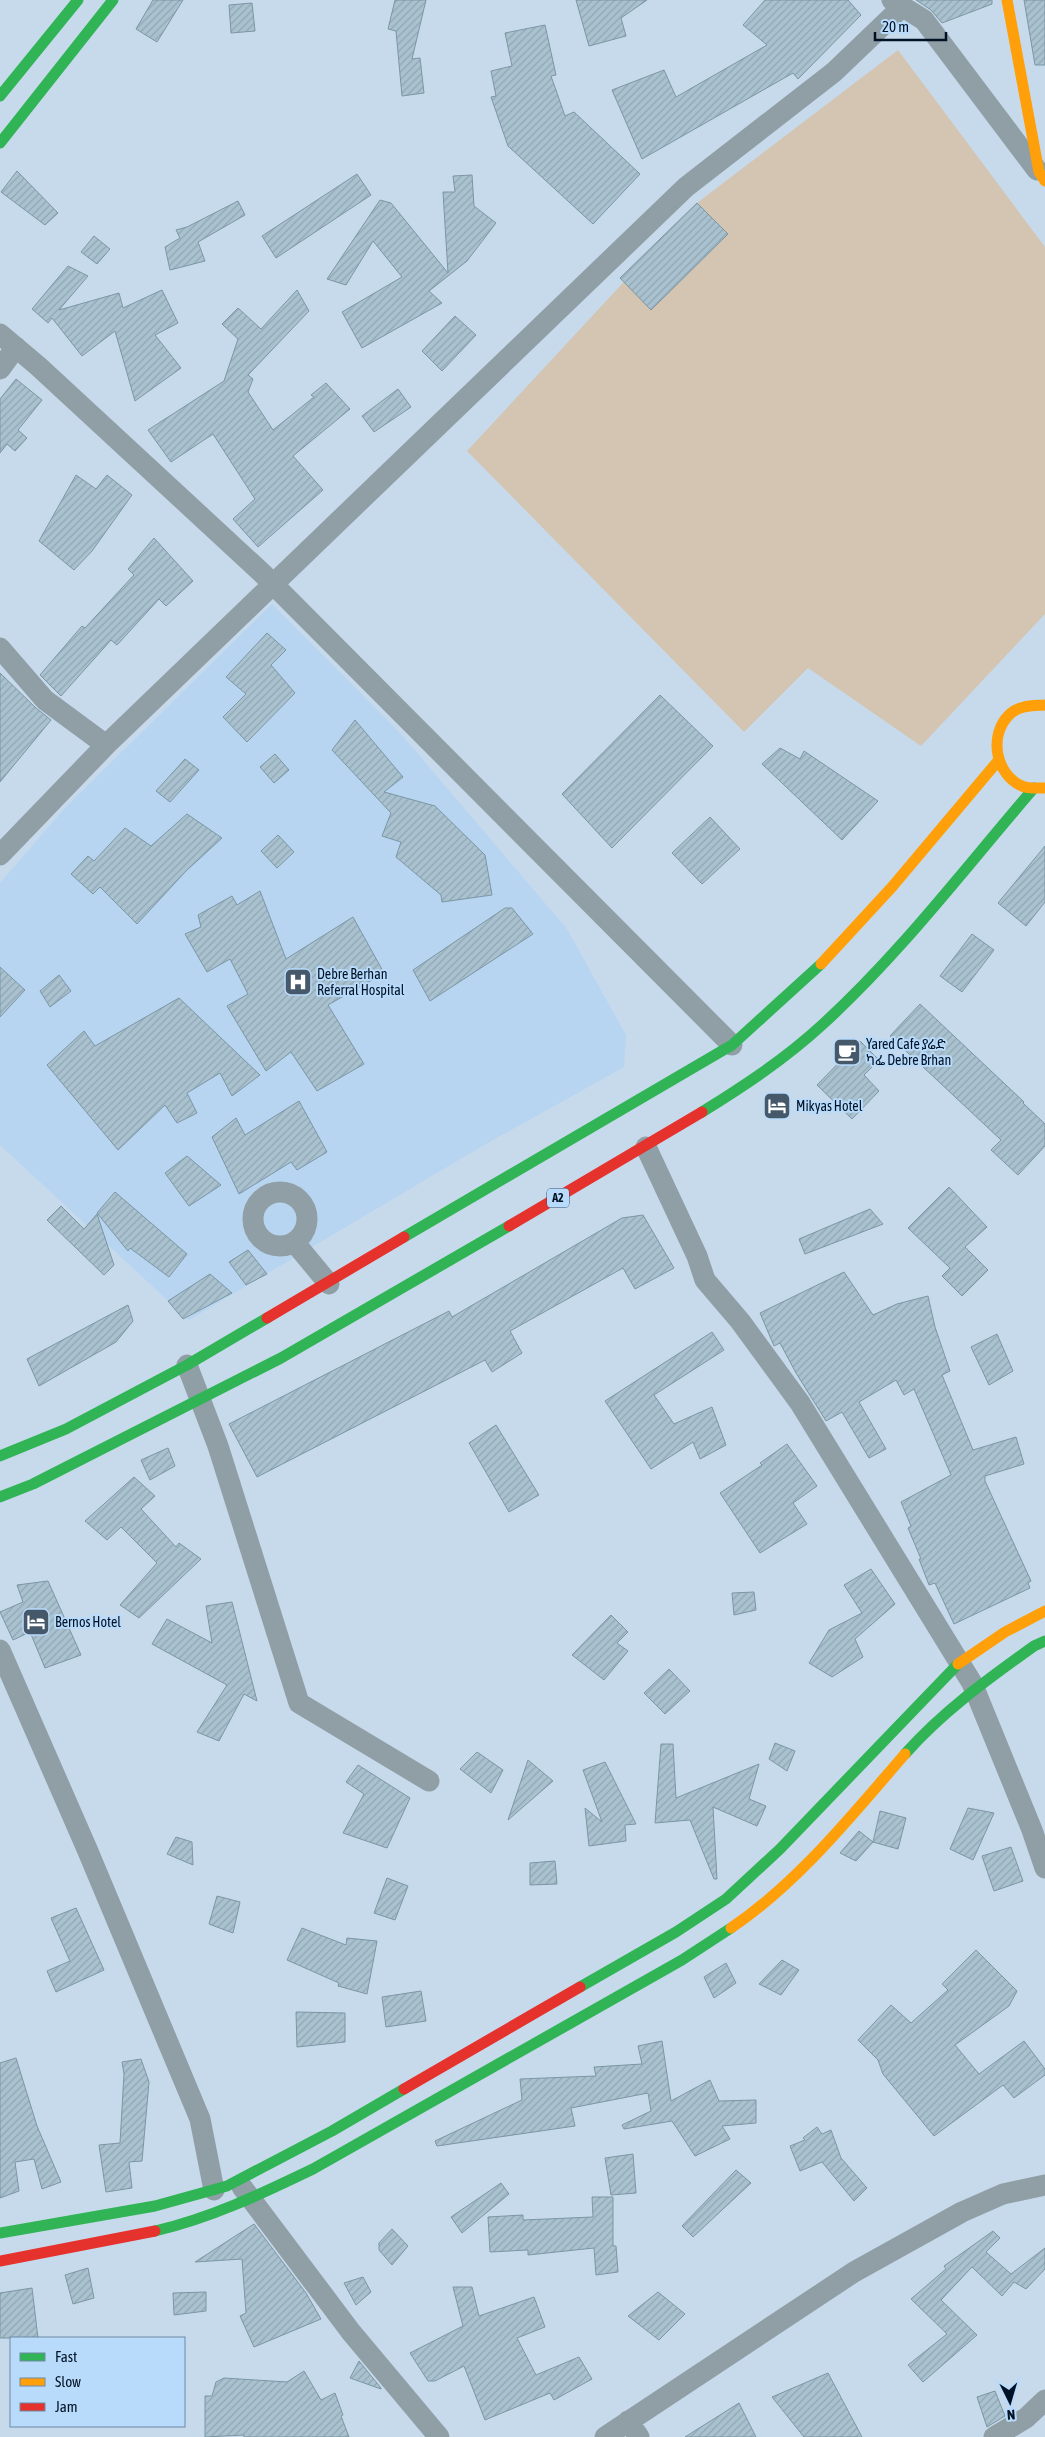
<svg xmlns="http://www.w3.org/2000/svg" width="1045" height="2437" viewBox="0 0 1045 2437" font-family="'Asap Condensed','Noto Sans Ethiopic',sans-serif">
<defs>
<pattern id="building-hatch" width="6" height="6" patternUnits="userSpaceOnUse" patternTransform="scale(1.25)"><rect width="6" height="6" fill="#aac2d0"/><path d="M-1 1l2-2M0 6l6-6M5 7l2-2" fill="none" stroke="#90a6b2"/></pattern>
</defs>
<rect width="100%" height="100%" fill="#c7daec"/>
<path fill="#b7d4f0" d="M 272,604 L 400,733 L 567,929 L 626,1035 L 624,1067 L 484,1145 L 189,1320 L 0,1145 L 0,883 L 65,808 Z"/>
<path fill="#d4c4b2" d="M 898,50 L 1045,247 L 1045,614 L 921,746 L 808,668 L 744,732 L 467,451 L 697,203 Z"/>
<path fill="url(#building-hatch)" stroke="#7b96a4" d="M 153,0 L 183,0 L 157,42 L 136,29 Z
M 395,0 L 426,0 L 412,59 L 420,58 L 424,93 L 402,96 L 396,31 L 388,29 Z
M 576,0 L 647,0 L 621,18 L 626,36 L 589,46 Z
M 765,0 L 848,0 L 861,15 L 798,79 L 793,73 L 642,159 L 612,90 L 664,70 L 676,97 L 767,45 L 743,25 Z
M 916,0 L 992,0 L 992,4 L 942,23 L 931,10 Z
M 1024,0 L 1045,0 L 1045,65 L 1035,65 Z
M 252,3 L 255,31 L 231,33 L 229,5 Z
M 545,25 L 556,75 L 551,76 L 565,116 L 574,112 L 640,174 L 593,224 L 508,146 L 491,97 L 496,96 L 491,71 L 512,66 L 505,33 Z
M 17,171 L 58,213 L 45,225 L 1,192 Z
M 357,174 L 371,195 L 276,258 L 262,236 Z
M 472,175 L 474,206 L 496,223 L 467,261 L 429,291 L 442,303 L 362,348 L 342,312 L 402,277 L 373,241 L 346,285 L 327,279 L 380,200 L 391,203 L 448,273 L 443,192 L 455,192 L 453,176 Z
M 238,201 L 245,215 L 198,242 L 205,261 L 170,270 L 165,247 L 180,238 L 176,230 L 187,227 Z
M 697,203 L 728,234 L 651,310 L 620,278 Z
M 94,236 L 110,249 L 97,264 L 81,252 Z
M 68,266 L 88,276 L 59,310 L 119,293 L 123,308 L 162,290 L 178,323 L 155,335 L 181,368 L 135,401 L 115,331 L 82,356 L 52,318 L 48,323 L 32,309 Z
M 297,290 L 309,311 L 248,375 L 253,379 L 248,392 L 273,430 L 314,397 L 311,395 L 326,383 L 350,409 L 293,456 L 323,490 L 258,547 L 233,519 L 255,499 L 213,434 L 171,462 L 148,430 L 224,381 L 238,339 L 222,324 L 238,308 L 261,329 Z
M 455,316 L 476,335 L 442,371 L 422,351 Z
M 16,379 L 42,400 L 18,430 L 27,438 L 15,451 L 7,444 L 0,453 L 0,399 Z
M 398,389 L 411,407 L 374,432 L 362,416 Z
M 76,475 L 96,489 L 107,475 L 132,495 L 92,551 L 74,570 L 39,541 Z
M 154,538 L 193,581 L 166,606 L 159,599 L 117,645 L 111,640 L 61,696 L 40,675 L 82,626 L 85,628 L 134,575 L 128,569 Z
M 267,633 L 286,650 L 271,665 L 295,693 L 247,742 L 223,717 L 246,694 L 226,677 Z
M 0,673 L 36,708 L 51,720 L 0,782 Z
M 660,695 L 713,746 L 612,848 L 562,794 Z
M 355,720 L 403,777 L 384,792 L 435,806 L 485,855 L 492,895 L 442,902 L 441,895 L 396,857 L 401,842 L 382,836 L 391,813 L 332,750 Z
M 780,748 L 800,759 L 804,751 L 878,801 L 842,840 L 762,764 Z
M 275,754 L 289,770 L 274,783 L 260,767 Z
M 185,759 L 199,770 L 170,802 L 156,791 Z
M 187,814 L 222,838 L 186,871 L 137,924 L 100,887 L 93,894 L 71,874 L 88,856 L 94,861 L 125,828 L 151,846 Z
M 710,817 L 740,849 L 702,884 L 672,853 Z
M 278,835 L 294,852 L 277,868 L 261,851 Z
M 1045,846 L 1045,902 L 1026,926 L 998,903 Z
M 260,891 L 286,959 L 353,917 L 384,973 L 328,1005 L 364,1064 L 317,1091 L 291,1052 L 266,1071 L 227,1006 L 248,994 L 230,959 L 207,972 L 185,934 L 201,927 L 198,915 L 232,896 L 237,905 Z
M 505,908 L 512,908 L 533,934 L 430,1001 L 413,970 Z
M 972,934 L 994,950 L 962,992 L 940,976 Z
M 0,967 L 25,990 L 0,1017 Z
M 59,975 L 71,991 L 50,1007 L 40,991 Z
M 179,998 L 260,1075 L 232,1096 L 220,1073 L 187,1093 L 197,1113 L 177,1123 L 165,1105 L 118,1150 L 47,1065 L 84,1031 L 95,1046 Z
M 920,1004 L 1024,1102 L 1023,1103 L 1045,1124 L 1045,1146 L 1018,1175 L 991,1150 L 1001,1140 L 890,1036 Z
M 860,1041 L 879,1060 L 864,1075 L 879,1091 L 852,1119 L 817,1085 Z
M 299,1101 L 327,1152 L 297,1170 L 291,1162 L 239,1194 L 212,1137 L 236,1118 L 245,1135 Z
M 187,1156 L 221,1185 L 189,1206 L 165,1173 Z
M 949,1187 L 987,1227 L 965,1247 L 988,1270 L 962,1296 L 942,1276 L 950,1268 L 908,1228 Z
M 115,1192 L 187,1254 L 169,1277 L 130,1248 L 128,1251 L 97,1213 Z
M 61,1206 L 84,1229 L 97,1214 L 114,1265 L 104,1275 L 47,1220 Z
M 870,1209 L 883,1224 L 805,1254 L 799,1239 Z
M 643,1215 L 674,1268 L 635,1289 L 623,1268 L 510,1331 L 522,1353 L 492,1372 L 485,1360 L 257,1477 L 229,1424 L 449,1311 L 452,1317 L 622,1218 Z
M 248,1250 L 267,1274 L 246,1285 L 229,1262 Z
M 844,1272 L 873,1315 L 897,1304 L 928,1296 L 935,1327 L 950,1371 L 942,1375 L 973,1450 L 1016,1437 L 1024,1464 L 985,1476 L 985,1481 L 1031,1581 L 1028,1583 L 1030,1588 L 954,1624 L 935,1583 L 929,1585 L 919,1559 L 921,1559 L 908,1528 L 911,1526 L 901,1502 L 951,1475 L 914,1389 L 904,1395 L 896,1380 L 859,1402 L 886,1449 L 869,1458 L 842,1412 L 826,1421 L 796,1373 L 780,1343 L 774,1346 L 760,1313 Z
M 210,1274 L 232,1293 L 183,1319 L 168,1301 Z
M 128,1305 L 133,1321 L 116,1342 L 39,1386 L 27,1359 Z
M 712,1332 L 724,1350 L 654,1395 L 674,1424 L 712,1407 L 726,1445 L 700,1459 L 693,1442 L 651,1469 L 605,1401 Z
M 997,1334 L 1013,1371 L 989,1385 L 971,1347 Z
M 496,1425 L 539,1495 L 509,1512 L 469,1443 Z
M 787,1444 L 817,1486 L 793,1503 L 807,1524 L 760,1553 L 720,1493 L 762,1465 L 760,1463 Z
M 168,1448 L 175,1466 L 150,1480 L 141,1460 Z
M 134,1477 L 155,1496 L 141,1509 L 176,1547 L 179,1543 L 201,1559 L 139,1618 L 120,1605 L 157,1563 L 121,1527 L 107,1540 L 85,1521 Z
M 871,1569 L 895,1604 L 855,1639 L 863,1657 L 832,1677 L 809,1663 L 829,1630 L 862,1613 L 844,1585 Z
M 48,1581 L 81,1655 L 45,1668 L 30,1632 L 13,1640 L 0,1612 L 23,1602 L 17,1585 Z
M 754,1592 L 756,1610 L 734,1615 L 732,1593 Z
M 232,1602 L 257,1701 L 244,1694 L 219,1741 L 197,1732 L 227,1685 L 152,1644 L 167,1619 L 212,1643 L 206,1606 Z
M 611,1615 L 628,1632 L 617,1643 L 628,1651 L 604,1680 L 572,1655 Z
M 669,1669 L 690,1691 L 665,1714 L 644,1693 Z
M 775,1743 L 795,1751 L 787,1771 L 769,1759 Z
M 661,1744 L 673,1744 L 676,1798 L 759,1764 L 749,1799 L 766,1806 L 757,1826 L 713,1807 L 717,1879 L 714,1879 L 690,1820 L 655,1823 Z
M 477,1752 L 503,1770 L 491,1793 L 460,1769 Z
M 528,1760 L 553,1781 L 508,1820 Z
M 605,1762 L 636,1824 L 625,1825 L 626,1841 L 589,1846 L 585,1808 L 602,1822 L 583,1770 Z
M 358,1765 L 410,1798 L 387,1848 L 343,1833 L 364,1794 L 346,1782 Z
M 968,1808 L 994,1813 L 973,1860 L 950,1849 Z
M 880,1811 L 906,1818 L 898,1849 L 873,1842 Z
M 859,1831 L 873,1842 L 856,1861 L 840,1853 Z
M 176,1837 L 192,1842 L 193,1865 L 167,1854 Z
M 1011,1847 L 1023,1881 L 994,1891 L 982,1856 Z
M 555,1861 L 557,1884 L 530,1885 L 530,1863 Z
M 387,1878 L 408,1886 L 395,1920 L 374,1913 Z
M 217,1896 L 240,1902 L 233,1933 L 209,1924 Z
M 76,1908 L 104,1970 L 56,1992 L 47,1971 L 70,1961 L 51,1918 Z
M 302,1928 L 346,1945 L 347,1938 L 377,1941 L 367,1994 L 338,1986 L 339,1983 L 287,1960 Z
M 976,1950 L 1017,1991 L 1009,2006 L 955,2045 L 979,2074 L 1024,2041 L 1045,2069 L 1045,2075 L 1014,2098 L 1003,2085 L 934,2136 L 883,2074 L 878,2060 L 858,2040 L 891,2005 L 911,2023 L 948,1990 L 942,1984 Z
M 782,1960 L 799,1970 L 781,1995 L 759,1984 Z
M 726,1963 L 736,1983 L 714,1998 L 704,1977 Z
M 421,1991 L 426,2021 L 386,2027 L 382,1997 Z
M 296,2012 L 345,2013 L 345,2042 L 297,2047 Z
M 662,2041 L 671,2101 L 710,2080 L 719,2101 L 756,2100 L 756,2123 L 722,2126 L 730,2139 L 695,2156 L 672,2121 L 624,2129 L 622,2125 L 651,2111 L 648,2093 L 571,2108 L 575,2126 L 437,2146 L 435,2141 L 522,2100 L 520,2079 L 596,2076 L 594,2067 L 642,2064 L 638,2046 Z
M 16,2058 L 37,2126 L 61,2182 L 42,2189 L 34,2159 L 15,2162 L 19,2191 L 0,2198 L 0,2063 Z
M 141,2059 L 149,2082 L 142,2161 L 129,2162 L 132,2188 L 106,2192 L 99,2145 L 120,2143 L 124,2074 L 122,2062 Z
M 817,2127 L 822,2134 L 831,2130 L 841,2158 L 867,2188 L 854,2201 L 822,2162 L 800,2171 L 790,2146 L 805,2140 L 803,2138 Z
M 633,2154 L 636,2193 L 611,2195 L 605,2158 Z
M 736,2170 L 751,2183 L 693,2237 L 682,2226 Z
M 501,2183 L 509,2194 L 462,2233 L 451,2217 Z
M 592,2197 L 613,2197 L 613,2246 L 616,2246 L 618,2272 L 596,2275 L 594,2248 L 528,2255 L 528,2250 L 490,2252 L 488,2217 L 523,2215 L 523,2220 L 593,2217 Z
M 254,2224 L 306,2293 L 321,2319 L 254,2347 L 240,2316 L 246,2313 L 242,2259 L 195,2262 Z
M 392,2229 L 408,2246 L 392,2265 L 379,2250 L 379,2243 Z
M 993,2231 L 1000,2238 L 986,2252 L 1011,2274 L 1045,2248 L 1045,2269 L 1026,2289 L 1014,2282 L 1002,2296 L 972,2267 L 941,2300 L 977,2335 L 923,2382 L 908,2365 L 947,2334 L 911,2299 L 946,2269 L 944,2266 Z
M 88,2268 L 94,2298 L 73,2304 L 65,2275 Z
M 363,2277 L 371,2292 L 356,2305 L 344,2283 Z
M 453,2287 L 472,2287 L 479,2316 L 534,2297 L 545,2327 L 517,2338 L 536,2375 L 579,2357 L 592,2379 L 554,2400 L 550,2393 L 485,2420 L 464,2366 L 435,2381 L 428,2381 L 410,2353 L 463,2326 Z
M 32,2288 L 38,2338 L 0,2338 L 0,2293 Z
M 206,2292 L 206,2311 L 174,2315 L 173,2293 Z
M 658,2292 L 685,2314 L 659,2340 L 628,2316 Z
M 359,2361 L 381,2388 L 381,2389 L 350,2378 Z
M 304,2371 L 321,2400 L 335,2393 L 343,2415 L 341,2416 L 349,2437 L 244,2437 L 244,2435 L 205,2437 L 205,2396 L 212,2396 L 216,2382 L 224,2378 L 287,2382 Z
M 828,2373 L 862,2437 L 804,2437 L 772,2397 Z
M 995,2391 L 1005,2416 L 987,2427 L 977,2397 Z
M 739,2403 L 756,2437 L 685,2437 Z"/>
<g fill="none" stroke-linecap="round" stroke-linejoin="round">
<path stroke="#909fa5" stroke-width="21" d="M 892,0 L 924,20 L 1037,170
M 0,334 L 38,366 L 262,573 L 732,1045
M 0,369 L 16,347
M 0,648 L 45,700 L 106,745 L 686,187 L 834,72 L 902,7
M 0,855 L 106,745
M 646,1147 L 697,1256 L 705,1280 L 740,1321 L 800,1403 L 972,1683 L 1032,1830 L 1045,1868
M253 1219a27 27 0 1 1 54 0a27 27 0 1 1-54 0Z
M 295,1243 L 329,1284
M 187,1365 L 218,1446 L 299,1703 L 429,1781
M 0,1650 L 87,1849 L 200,2119 L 214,2190
M 242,2187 L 351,2332 L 439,2437
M 628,2421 L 639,2437
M 605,2437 L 854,2272 L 962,2212 L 1003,2194 L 1045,2185
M 994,2437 L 1026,2418 L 1045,2400"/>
<path stroke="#30b455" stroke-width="11" d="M 0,96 L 78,0
M 0,143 L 113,0
M 702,1112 C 744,1086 785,1059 822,1025 C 900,954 965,868 1034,788
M 404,1237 L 732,1045 L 821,964
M 0,1456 L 66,1429 L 187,1365 L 267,1318
M 0,1497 L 33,1484 L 281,1358 L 509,1226
M 905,1754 C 943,1711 988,1679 1034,1646 L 1045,1641
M 580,1987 L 676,1932 L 726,1899 L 780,1849 L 958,1664
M 155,2231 C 211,2218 261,2194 313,2169 L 682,1960 L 731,1928
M 0,2233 L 155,2206 L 227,2186 L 332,2131 L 404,2089"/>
<path stroke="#ff9f0a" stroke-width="11" d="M 1007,0 L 1039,172 L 1045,181
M 1045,705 C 1032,706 1019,705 1009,715 C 988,736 996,775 1022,786 C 1028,789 1038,788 1045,788
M 821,964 L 892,887 L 998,761
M 958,1664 L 1005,1632 L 1045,1611
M 731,1928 C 799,1882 852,1815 905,1754"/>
<path stroke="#e5322d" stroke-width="11" d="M 509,1226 L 702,1112
M 267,1318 L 404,1237
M 404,2089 L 580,1987
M 0,2261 L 155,2231"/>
</g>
<defs>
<g id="hospital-square" transform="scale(1.4375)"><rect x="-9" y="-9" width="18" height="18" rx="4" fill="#46596b" stroke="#b8dafb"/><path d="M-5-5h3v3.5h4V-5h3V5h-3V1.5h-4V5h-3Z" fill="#fff"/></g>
<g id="cafe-square" transform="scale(1.4375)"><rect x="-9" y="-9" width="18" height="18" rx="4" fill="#46596b" stroke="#b8dafb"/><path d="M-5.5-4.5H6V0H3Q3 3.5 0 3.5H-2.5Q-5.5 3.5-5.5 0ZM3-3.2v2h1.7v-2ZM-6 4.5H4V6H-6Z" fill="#fff"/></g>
<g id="hotel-square" transform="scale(1.4375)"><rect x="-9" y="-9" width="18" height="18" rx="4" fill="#46596b" stroke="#b8dafb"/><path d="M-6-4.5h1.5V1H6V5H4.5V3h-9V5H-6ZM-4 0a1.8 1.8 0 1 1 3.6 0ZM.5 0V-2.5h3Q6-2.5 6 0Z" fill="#fff"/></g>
</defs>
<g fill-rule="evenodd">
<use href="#hospital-square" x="298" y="982"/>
<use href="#cafe-square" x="847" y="1052"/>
<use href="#hotel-square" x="777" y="1106"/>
<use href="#hotel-square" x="36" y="1622"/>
</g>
<g text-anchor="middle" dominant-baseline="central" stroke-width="4" stroke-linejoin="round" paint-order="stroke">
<rect fill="#b8dafb" stroke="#374f66" stroke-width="1" x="547" y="1188.5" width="22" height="19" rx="4"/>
<g font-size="12" font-weight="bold" fill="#001326">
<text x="558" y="1198">A2</text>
</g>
<g font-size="14" fill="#001326" stroke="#b8dafb" text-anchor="start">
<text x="317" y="974">Debre Berhan<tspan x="317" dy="16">Referral Hospital</tspan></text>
<text x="866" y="1044">Yared Cafe ያሬድ<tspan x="866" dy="16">ካፌ Debre Brhan</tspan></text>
<text x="796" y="1106">Mikyas Hotel</text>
<text x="55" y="1622">Bernos Hotel</text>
</g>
</g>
<rect x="10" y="2337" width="175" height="90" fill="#b8dafb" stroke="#6e8aa6"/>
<rect x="20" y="2353" width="25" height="8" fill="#30b455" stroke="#6e8aa6"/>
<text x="55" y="2362" font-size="15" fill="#001326">Fast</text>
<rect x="20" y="2378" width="25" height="8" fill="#ff9f0a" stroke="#6e8aa6"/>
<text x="55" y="2387" font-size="15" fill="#001326">Slow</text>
<rect x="20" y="2403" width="25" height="8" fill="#e5322d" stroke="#6e8aa6"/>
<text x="55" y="2412" font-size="15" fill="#001326">Jam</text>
<g transform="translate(1010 2402) rotate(175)" stroke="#b8dafb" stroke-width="4" paint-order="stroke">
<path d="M0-4L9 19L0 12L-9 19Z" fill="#001326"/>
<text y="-8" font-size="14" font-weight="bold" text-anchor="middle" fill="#001326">N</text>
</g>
<path d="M875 32v8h71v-8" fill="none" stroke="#001326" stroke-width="2.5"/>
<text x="882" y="32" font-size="15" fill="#001326" stroke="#b8dafb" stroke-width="4" paint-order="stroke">20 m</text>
</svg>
